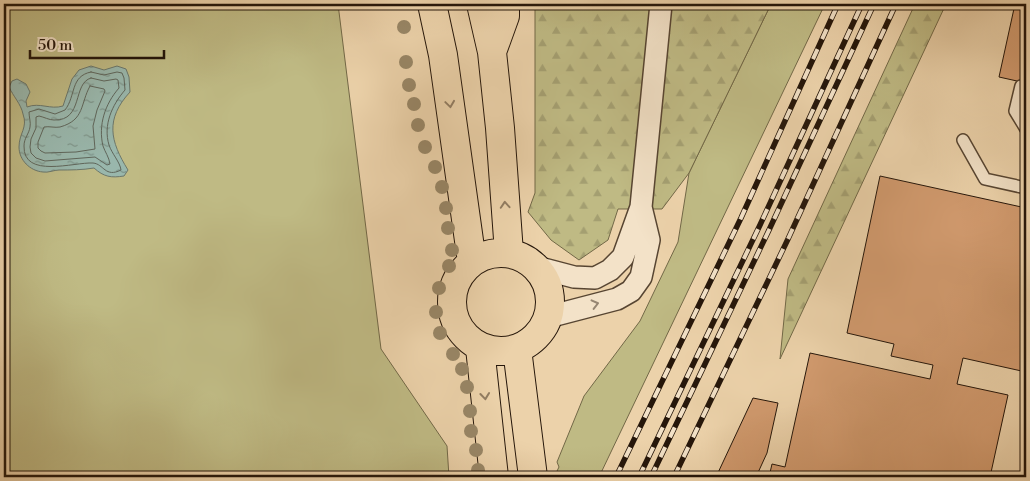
<svg xmlns="http://www.w3.org/2000/svg" width="1030" height="481" viewBox="0 0 1030 481" font-family="'Libre Bodoni',serif">
<defs>
<pattern id="forest-firs" width="22" height="20" patternUnits="userSpaceOnUse" patternTransform="scale(1.25)"><rect width="22" height="20" fill="#bfba84"/><path d="M5 1l3.5 6h-7zM16 11l3.5 6h-7z" fill="#a49f71"/></pattern>
<pattern id="water-ripples" width="26" height="14" patternUnits="userSpaceOnUse" patternTransform="scale(1.25)"><rect width="26" height="14" fill="#99b7ac"/><path d="M2 4q2-2 4 0t4 0M15 11q2-2 4 0t4 0" fill="none" stroke="#7d948a"/></pattern>
</defs>
<rect width="100%" height="100%" fill="#ecd2aa"/>
<filter id="stains"><feTurbulence type="fractalNoise" baseFrequency=".004" numOctaves="4"/><feColorMatrix values="0 0 0 0 .2 0 0 0 0 .09 0 0 0 0 .02 0 0 0 .5 -.17"/></filter>
<radialGradient id="worn" r=".72"><stop offset=".6" stop-color="#630" stop-opacity="0"/><stop offset="1" stop-color="#630" stop-opacity=".3"/></radialGradient>
<path fill="#bfba84" stroke="#726847" d="M 4,4 L 338,4 L 381,349 L 447,446 L 449,477 L 4,477 Z
M 771,4 L 825,4 L 599,477 L 554,477 L 559,467 L 557,462 L 584,396 L 640,321 L 678,242 L 689,173 Z"/>
<path fill="url(#forest-firs)" stroke="#726847" d="M 535,4 L 771,4 L 689,173 L 662,209 L 618,209 L 608,240 L 579,260 L 551,240 L 528,212 L 535,193 Z
M 915,4 L 946,4 L 780,359 L 788,279 Z"/>
<path fill="url(#water-ripples)" stroke="#6b776b" d="M 91,66 L 104,70 L 117,66 L 126,69 L 129,77 L 130,92 C 105,119 110,141 128,170 L 124,176 C 111,178 104,177 94,168 C 82,170 71,170 59,170 C 54,170 48,173 43,172 C 30,171 19,160 19,147 C 19,133 28,128 23,114 C 21,104 13,96 9,87 L 12,81 L 17,79 L 26,84 L 30,92 L 26,101 L 27,107 C 40,102 50,110 63,106 L 72,79 L 79,70 Z"/>
<g fill="none" stroke-linecap="round" stroke-linejoin="round">
<path stroke="#5f665b" stroke-width="1" d="M 91,72 L 104,75 L 117,72 L 122,73 L 124,78 L 125,90 C 112,105 103,125 109,145 C 112,154 120,162 121,170 C 105,178 104,164 93,163 C 74,162 23,179 24,146 C 24,138 29,134 30,127 C 31,123 29,117 29,112 L 39,109 L 55,114 L 65,110 C 76,96 70,76 91,72 Z
M 91,78 L 104,81 L 116,79 L 118,80 L 119,88 C 105,104 98,125 103,146 C 105,152 109,157 110,164 L 107,165 L 95,157 L 45,161 L 36,158 L 31,153 L 30,147 L 31,139 L 36,128 L 36,117 L 39,116 C 44,117 49,120 54,120 C 84,121 72,83 91,78 Z
M 90,86 L 104,89 L 105,91 L 97,110 L 93,126 L 95,149 L 76,152 L 45,153 L 41,151 L 38,148 L 38,142 L 44,127 C 49,126 55,128 60,127 C 85,120 80,104 90,86 Z"/>
</g>
<path fill="#d19a6e" stroke="#25160a" d="M 1015,4 L 1026,4 L 1026,83 L 999,77 Z
M 880,176 L 1026,208 L 1026,372 L 963,358 L 957,384 L 1008,395 L 990,477 L 769,477 L 772,464 L 785,467 L 810,353 L 930,379 L 933,365 L 891,356 L 894,344 L 847,333 Z
M 753,398 L 778,403 L 767,453 L 756,477 L 716,477 Z"/>
<g fill="none" stroke-linecap="round" stroke-linejoin="round">
<g stroke="#574532" stroke-width="14">
<path id="lane" d="M 1021,86 L 1015,111 L 1026,129
M 963,140 L 985,179 L 1026,188"/>
</g>
<g stroke="#574532" stroke-width="24">
<path id="street" d="M 536,267 L 574,277 L 595,278 L 610,270 L 623,257 L 641,207 L 661,4
M 548,317 L 617,299 L 631,291 L 641,277 L 649,240 L 641,207"/>
</g>
<g stroke="#25160a" stroke-width="30">
<path id="highway" d="M 432,4 L 443,55 L 472,262
M 481,4 L 492,52 L 500,128 L 509,253
M 492,52 L 505,16 L 505,4
M452 302a49 49 0 1 1 98 0a49 49 0 1 1-98 0Z
M 480,348 L 494,477
M 517,349 L 533,477"/>
</g>
<use href="#lane" stroke="#f3e2c8" stroke-width="11"/>
<use href="#street" stroke="#f3e2c8" stroke-width="21"/>
<use href="#highway" stroke="#ecd2aa" stroke-width="28"/>
<g stroke="#25160a" stroke-width="5.5">
<path id="rail" d="M 616,477 L 741,218 L 838,4
M 639,477 L 760,225 L 862,4
M 651,477 L 769,230 L 874,4
M 674,477 L 788,239 L 896,4"/>
</g>
<use href="#rail" stroke="#f3e2c8" stroke-width="4" stroke-dasharray="11" stroke-linecap="butt"/>
</g>
<g fill="#988666">
<circle cx="404" cy="27" r="7"/>
<circle cx="406" cy="62" r="7"/>
<circle cx="409" cy="85" r="7"/>
<circle cx="414" cy="104" r="7"/>
<circle cx="418" cy="125" r="7"/>
<circle cx="425" cy="147" r="7"/>
<circle cx="435" cy="167" r="7"/>
<circle cx="442" cy="187" r="7"/>
<circle cx="446" cy="208" r="7"/>
<circle cx="448" cy="228" r="7"/>
<circle cx="452" cy="250" r="7"/>
<circle cx="449" cy="266" r="7"/>
<circle cx="439" cy="288" r="7"/>
<circle cx="436" cy="312" r="7"/>
<circle cx="440" cy="333" r="7"/>
<circle cx="453" cy="354" r="7"/>
<circle cx="462" cy="369" r="7"/>
<circle cx="467" cy="387" r="7"/>
<circle cx="470" cy="411" r="7"/>
<circle cx="471" cy="431" r="7"/>
<circle cx="476" cy="450" r="7"/>
<circle cx="478" cy="470" r="7"/>
</g>
<defs><path id="oneway-chevron" d="M-2-3.5L2.5 0L-2 3.5" fill="none" stroke-width="1.6" stroke-linecap="round" stroke-linejoin="round" transform="scale(1.25)"/></defs>
<g stroke="#927d62">
<use href="#oneway-chevron" transform="translate(450 104) rotate(82)"/>
<use href="#oneway-chevron" transform="translate(505 205) rotate(-94)"/>
<use href="#oneway-chevron" transform="translate(485 396) rotate(84)"/>
</g>
<use stroke="#968672" href="#oneway-chevron" transform="translate(595 304) rotate(-14)"/>
<rect width="1030" height="481" fill="none" stroke="#ecd2aa" stroke-width="20"/>
<rect x="5" y="5" width="1020" height="471" fill="none" stroke="#25160a" stroke-width="2.5"/>
<rect x="10" y="10" width="1010" height="461" fill="none" stroke="#25160a"/>
<path d="M30 50v8h134v-8" fill="none" stroke="#25160a" stroke-width="2.5"/>
<text x="38" y="50" font-size="15" fill="#25160a" stroke="#f3e2c8" stroke-width="4" paint-order="stroke">50 m</text>
<rect width="100%" height="100%" filter="url(#stains)"/>
<rect width="100%" height="100%" fill="url(#worn)"/>
</svg>
